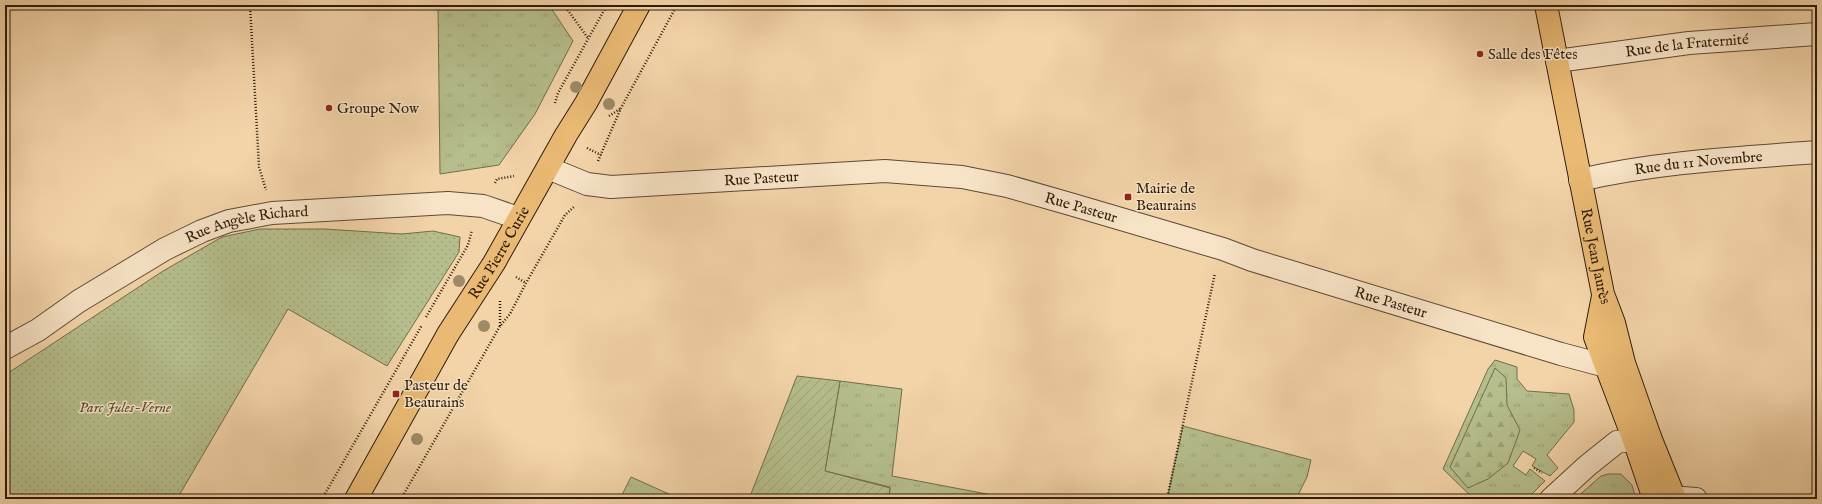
<svg xmlns="http://www.w3.org/2000/svg" width="1822" height="504" viewBox="0 0 1822 504" font-family="'IM FELL English',serif">
<defs>
<pattern id="grass-tufts" width="24" height="20" patternUnits="userSpaceOnUse"><rect width="24" height="20" fill="#b5be8c"/><path d="M3 7l-1-3M5 7V3M7 7l1-3M15 17l-1-3M17 17v-4M19 17l1-3" fill="none" stroke="#9ca377"/></pattern>
<pattern id="forest-firs" width="22" height="20" patternUnits="userSpaceOnUse"><rect width="22" height="20" fill="#b5be8c"/><path d="M5 1l3.5 6h-7zM16 11l3.5 6h-7z" fill="#9ca377"/></pattern>
<pattern id="park-dots" width="8" height="8" patternUnits="userSpaceOnUse"><rect width="8" height="8" fill="#b5be8c"/><path d="M2 2h.1M6 6h.1" fill="none" stroke="#9ca377" stroke-width="1.8" stroke-linecap="round"/></pattern>
<pattern id="garden-furrows" width="10" height="10" patternUnits="userSpaceOnUse"><rect width="10" height="10" fill="#b5be8c"/><path d="M-1 1l2-2M0 10L10 0M9 11l2-2" fill="none" stroke="#9ca377"/></pattern>
</defs>
<rect width="100%" height="100%" fill="#f3d4a8"/>
<filter id="stains"><feTurbulence type="fractalNoise" baseFrequency=".005" numOctaves="4"/><feColorMatrix values="0 0 0 0 .2 0 0 0 0 .09 0 0 0 0 .02 0 0 0 .5 -.17"/></filter>
<radialGradient id="worn" r=".72"><stop offset=".6" stop-color="#630" stop-opacity="0"/><stop offset="1" stop-color="#630" stop-opacity=".3"/></radialGradient>
<path fill="url(#grass-tufts)" stroke="#716d4c" d="M 438,5 L 549,5 L 573,41 L 535,114 L 499,165 L 440,174 Z
M 1495,360 L 1517,367 L 1517,379 L 1527,391 L 1569,394 L 1574,410 L 1574,422 L 1547,455 L 1558,468 L 1550,476 L 1532,466 L 1536,459 L 1523,451 L 1513,466 L 1526,475 L 1530,469 L 1545,481 L 1527,499 L 1474,499 L 1443,469 L 1488,369 Z
M 840,381 L 902,389 L 892,476 L 1013,499 L 889,499 L 890,487 L 825,471 Z
M 1183,426 L 1311,460 L 1307,477 L 1296,499 L 1167,499 Z
M 1608,474 L 1621,474 L 1632,485 L 1636,499 L 1575,499 L 1601,476 Z
M 631,477 L 680,499 L 620,499 Z"/>
<path fill="url(#forest-firs)" stroke="#716d4c" d="M 1495,368 L 1506,378 L 1507,405 L 1520,430 L 1508,463 L 1488,479 L 1468,488 L 1450,467 Z"/>
<path fill="url(#park-dots)" stroke="#716d4c" d="M 260,229 L 325,229 L 402,234 L 433,231 L 460,237 L 459,252 L 387,366 L 288,309 L 177,499 L 5,499 L 5,375 L 163,271 L 222,237 Z"/>
<path fill="url(#garden-furrows)" stroke="#716d4c" d="M 797,376 L 840,381 L 825,471 L 890,488 L 889,499 L 749,499 Z"/>
<g fill="none" stroke-linecap="round" stroke-linejoin="round">
<g stroke="#5e4a32" stroke-width="24">
<g id="minor">
<path id="s1" d="M 1557,61 L 1689,43 L 1817,34"/>
<path id="s2" d="M 548,168 L 587,184 L 611,187 L 885,171 L 962,177 L 1007,186 L 1070,204 L 1223,249 L 1252,260 L 1561,354 L 1606,366 L 1623,364"/>
<path id="s3" d="M 1580,180 C 1657,162 1738,158 1817,152"/>
<path id="s4" d="M 5,348 L 38,330 L 79,301 L 165,249 L 202,231 L 229,221 L 272,213 L 448,203 L 483,206 L 518,218"/>
<path d="M 1656,496 L 1696,499"/>
<path d="M 1551,499 L 1587,466 L 1617,442 L 1650,437"/>
</g>
</g>
<g stroke="#2d1c0b" stroke-width="24">
<g id="major">
<path id="s5" d="M 1546,5 L 1603,294 L 1614,323 L 1624,363 L 1650,437 L 1675,499"/>
<path d="M 1603,296 L 1595,337 L 1634,440 L 1654,499"/>
<path id="s6" d="M 356,499 L 448,334 L 494,263 L 566,135 L 586,103 L 639,5"/>
</g>
</g>
<path stroke="#2d1c0b" stroke-width="2.5" stroke-dasharray="1 2" stroke-linecap="butt" d="M 250,5 L 259,167 L 266,190
M 564,5 L 588,38
M 555,103 L 558,93 L 607,5
M 609,116 L 620,109
M 587,148 L 601,155
M 598,161 L 621,108 L 677,5
M 495,183 L 497,179 L 514,176
M 516,277 L 526,283
M 426,317 L 468,245 L 472,230
M 500,326 L 500,301
M 1534,468 L 1542,473
M 322,499 L 422,325
M 401,499 L 500,326 L 510,314 L 526,283 L 565,215 L 575,206
M 1167,499 L 1215,273"/>
<use href="#minor" stroke="#f7e3c6" stroke-width="22"/>
<use href="#major" stroke="#eaba74" stroke-width="22"/>
</g>
<g fill="#9d8a67">
<circle cx="576" cy="87" r="6"/>
<circle cx="609" cy="104" r="6"/>
<circle cx="459" cy="281" r="6"/>
<circle cx="484" cy="326" r="6"/>
<circle cx="417" cy="439" r="6"/>
</g>
<g fill="#8f2418" stroke="#f7e3c6" stroke-width="1.5">
<circle cx="1480" cy="54" r="4"/>
<circle cx="329" cy="108" r="4"/>
<rect x="1124" y="193" width="8" height="8" rx="2"/>
<rect x="392" y="390" width="8" height="8" rx="2"/>
</g>
<g text-anchor="middle" dominant-baseline="central" stroke-width="3" stroke-linejoin="round" paint-order="stroke">
<g font-size="15" fill="#2d1c0b" stroke="#f7e3c6">
<text stroke="none"><textPath href="#s1" startOffset="131">Rue de la Fraternité</textPath></text>
<text stroke="none"><textPath href="#s3" startOffset="120">Rue du 11 Novembre</textPath></text>
<text stroke="none"><textPath href="#s2" startOffset="217">Rue Pasteur</textPath></text>
<text stroke="none"><textPath href="#s2" startOffset="541">Rue Pasteur</textPath></text>
<text stroke="none"><textPath href="#s4" startOffset="275">Rue Angèle Richard</textPath></text>
<text stroke="none"><textPath href="#s6" startOffset="285">Rue Pierre Curie</textPath></text>
<text stroke="none"><textPath href="#s5" startOffset="256">Rue Jean Jaurès</textPath></text>
<text stroke="none"><textPath href="#s2" startOffset="865">Rue Pasteur</textPath></text>
</g>
<g font-size="15" fill="#2d1c0b" stroke="#f7e3c6" text-anchor="start">
<text x="1488" y="54">Salle des Fêtes</text>
<text x="337" y="108">Groupe Now</text>
<text x="1136" y="188">Mairie de<tspan x="1136" dy="17">Beaurains</tspan></text>
<text x="404" y="385">Pasteur de<tspan x="404" dy="17">Beaurains</tspan></text>
</g>
<g font-size="15" font-style="italic" fill="#564d32" stroke="#f7e3c6">
<text x="125" y="407">Parc Jules-Verne</text>
</g>
</g>
<rect width="1822" height="504" fill="none" stroke="#f3d4a8" stroke-width="20"/>
<rect x="6" y="6" width="1810" height="492" fill="none" stroke="#2d1c0b" stroke-width="2"/>
<rect x="10" y="10" width="1802" height="484" fill="none" stroke="#2d1c0b"/>
<rect width="100%" height="100%" filter="url(#stains)"/>
<rect width="100%" height="100%" fill="url(#worn)"/>
</svg>
